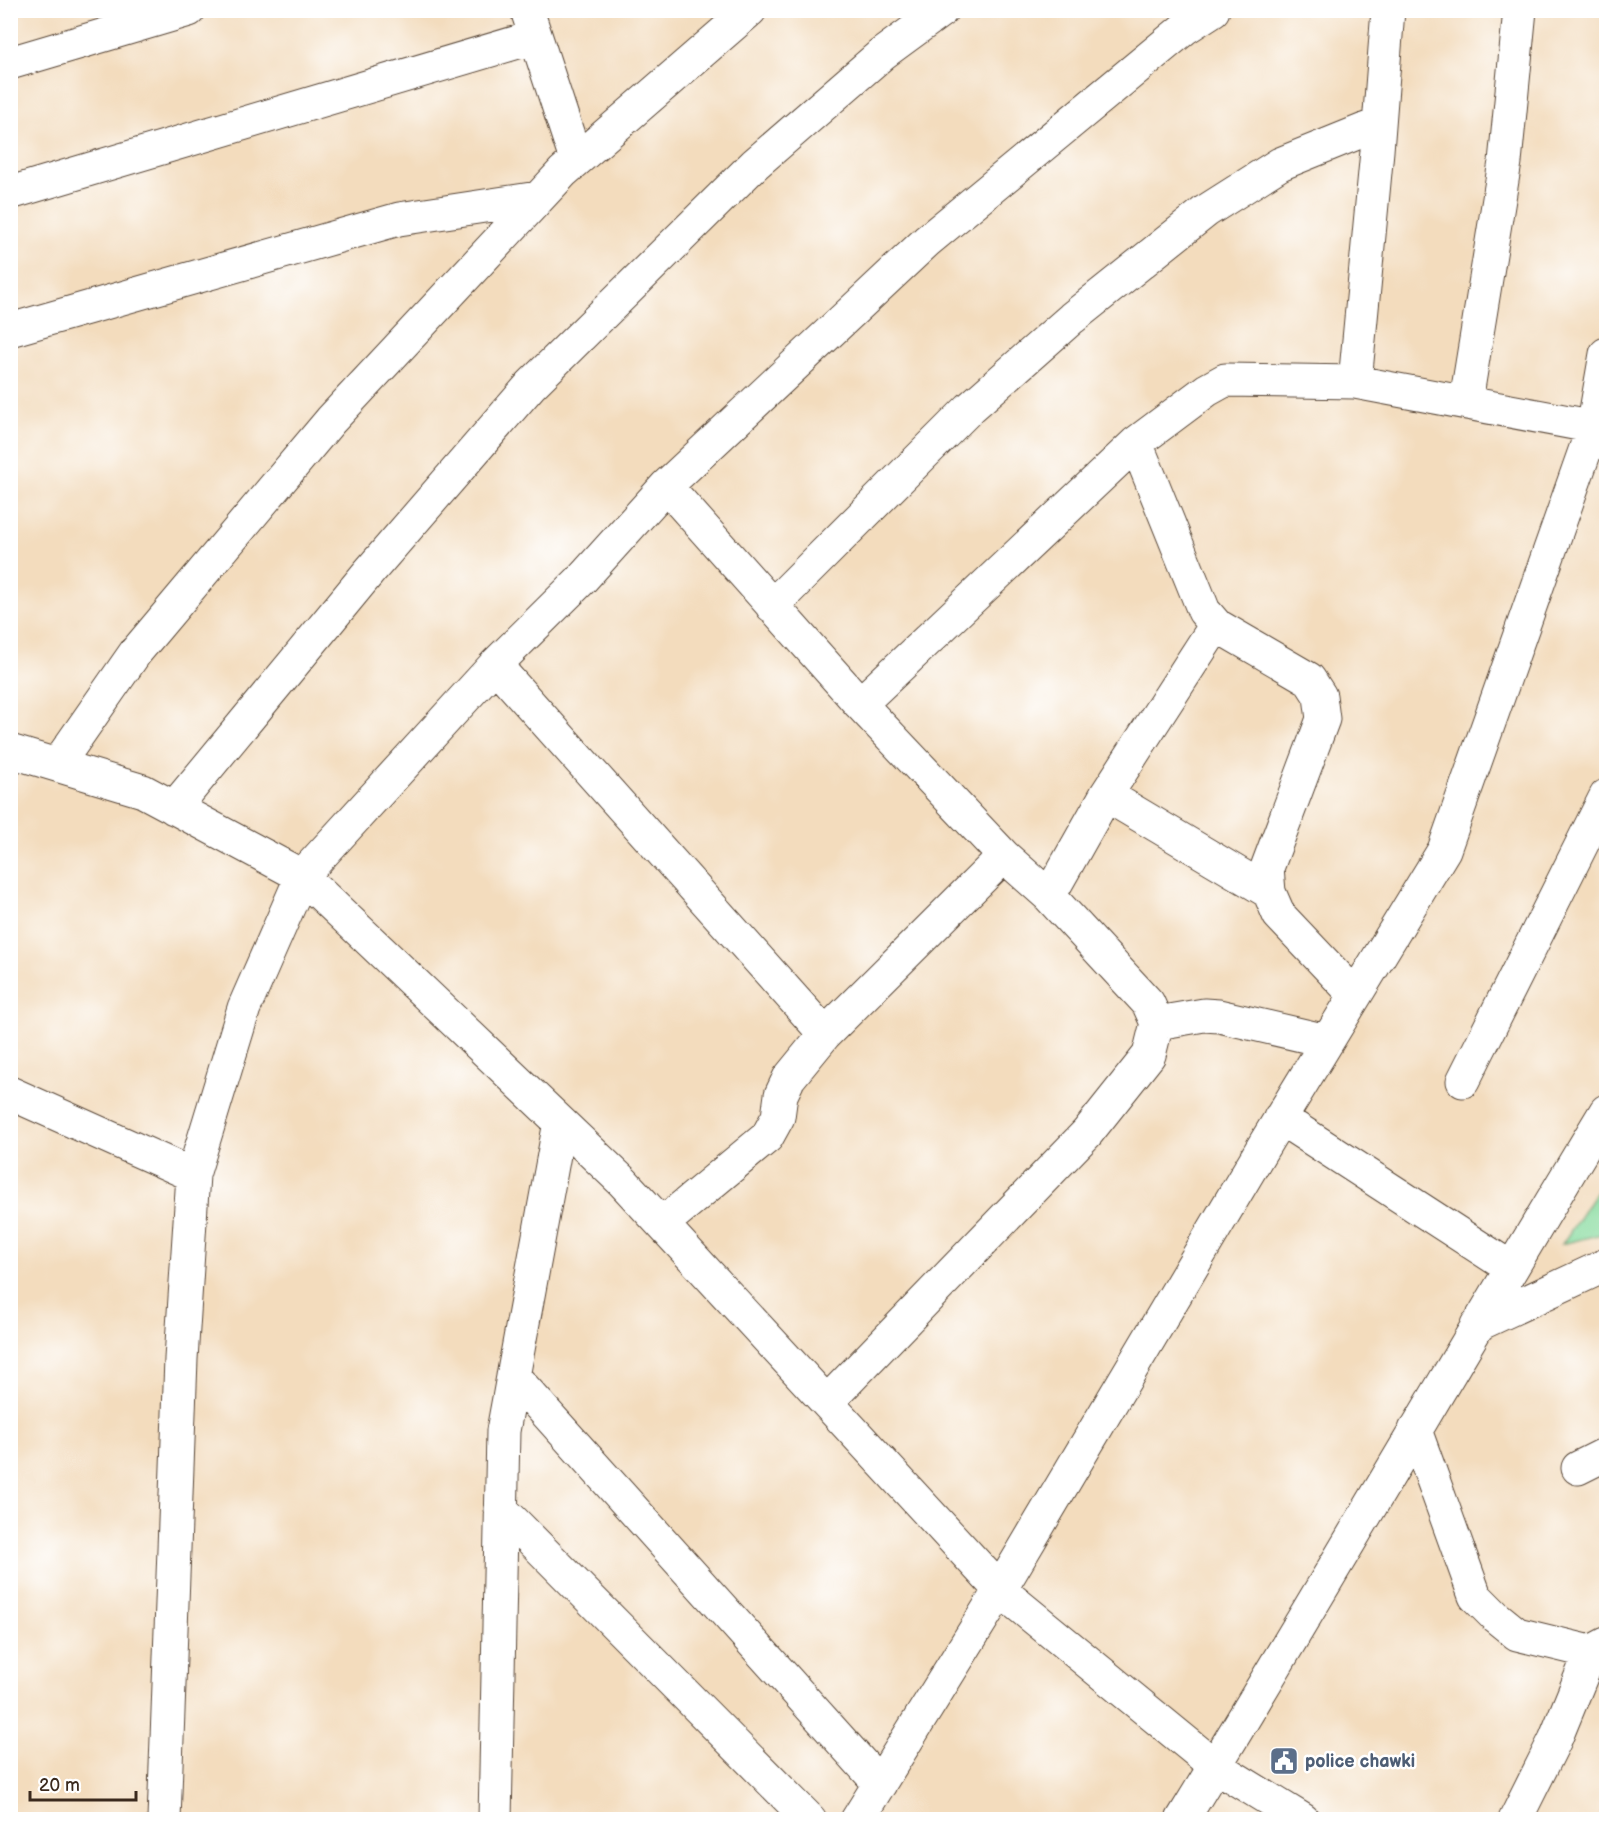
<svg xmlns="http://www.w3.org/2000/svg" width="1617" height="1830" viewBox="0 0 1617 1830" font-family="'Balsamiq Sans',sans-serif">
<rect width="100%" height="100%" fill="#fff"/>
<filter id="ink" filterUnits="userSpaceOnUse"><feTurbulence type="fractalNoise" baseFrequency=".0167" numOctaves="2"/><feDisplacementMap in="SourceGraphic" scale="12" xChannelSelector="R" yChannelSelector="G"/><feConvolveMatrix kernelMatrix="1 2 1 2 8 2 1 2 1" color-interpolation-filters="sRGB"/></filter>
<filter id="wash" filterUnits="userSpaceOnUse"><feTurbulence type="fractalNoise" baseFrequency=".008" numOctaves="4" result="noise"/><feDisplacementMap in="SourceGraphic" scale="24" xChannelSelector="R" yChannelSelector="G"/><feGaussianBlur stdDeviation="1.35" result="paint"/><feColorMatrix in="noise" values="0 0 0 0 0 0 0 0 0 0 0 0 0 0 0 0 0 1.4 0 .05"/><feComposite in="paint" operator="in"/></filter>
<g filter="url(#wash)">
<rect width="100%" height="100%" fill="#f3dcbd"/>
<path fill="#85da9d" stroke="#60825e" stroke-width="1.5" d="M 1606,1177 L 1606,1233 L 1562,1244 Z"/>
</g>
<g filter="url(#ink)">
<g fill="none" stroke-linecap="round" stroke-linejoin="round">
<g stroke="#574536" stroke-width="35">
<path id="minor" d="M 527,10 L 576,160
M 10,63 L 189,10
M 10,193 L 535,37
M 10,330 L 399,219 L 538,198
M 1355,382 L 1377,151 L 1388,10
M 1466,401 L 1505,162 L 1520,10
M 1136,443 L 1204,611 L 1216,625 L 1309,679 L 1320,696 L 1323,719 L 1267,868 L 1269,892 L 1279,915 L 1355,995
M 772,606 L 970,408 L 1072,318 L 1206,211 L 1280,164 L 1379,124
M 495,665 L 825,1034
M 860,704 L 1136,443 L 1207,390 L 1225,380 L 1355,382 L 1606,429
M 10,751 L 143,791 L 302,876 L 623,1182 L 1000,1590 L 1215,1766 L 1303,1820
M 57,765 L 135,653 L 331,420 L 563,172 L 750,10
M 1106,795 L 1269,892
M 174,808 L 369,572 L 531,385 L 755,164 L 882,54 L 942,10
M 1049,896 L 1106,795 L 1216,625
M 1157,1023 L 1204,1015 L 1219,1016 L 1327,1041
M 1463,1081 L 1606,796
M 10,1093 L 193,1175
M 1280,1118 L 1511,1268
M 662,1224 L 767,1137 L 778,1117 L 781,1095 L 789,1078 L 825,1034 L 1004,856 L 860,704 L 666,486
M 1477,1325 L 1606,1265
M 513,1376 L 880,1784
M 827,1402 L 1087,1133 L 1149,1055 L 1157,1023 L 1148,1003 L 1049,896 L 1004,856
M 1415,1430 L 1475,1596 L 1496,1617 L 1517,1634 L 1591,1652 L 1606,1644
M 1578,1468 L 1606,1454
M 501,1509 L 810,1820
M 164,1820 L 181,1359 L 193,1175 L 244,1008 L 302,876 L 495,665 L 582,579 L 666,486 L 927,241 L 1185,28 L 1213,10
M 495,1820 L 503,1431 L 560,1122
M 857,1820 L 1000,1590 L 1266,1142 L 1444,850 L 1593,428 L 1606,354
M 1182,1820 C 1326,1585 1464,1346 1606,1111
M 1515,1820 L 1555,1740 L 1591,1652 L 1606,1659"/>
</g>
<use href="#minor" stroke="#fff" stroke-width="33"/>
</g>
</g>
<defs>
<g id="civic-square" transform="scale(1.5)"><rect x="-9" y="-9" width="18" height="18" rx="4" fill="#5c6f8a" stroke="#fff"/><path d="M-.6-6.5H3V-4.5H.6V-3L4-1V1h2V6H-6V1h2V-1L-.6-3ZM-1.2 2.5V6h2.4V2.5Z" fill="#fff"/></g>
</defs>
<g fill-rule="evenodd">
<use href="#civic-square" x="1284" y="1761"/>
</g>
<g text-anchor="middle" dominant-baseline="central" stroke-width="5" stroke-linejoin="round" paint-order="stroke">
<g font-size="18" font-weight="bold" fill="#4e5e75" stroke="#fff" text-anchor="start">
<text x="1305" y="1761">police chawki</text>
</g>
</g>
<rect width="1617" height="1830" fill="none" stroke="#fff" stroke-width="36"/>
<path d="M30 1791v9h106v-9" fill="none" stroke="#3b2a1e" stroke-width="3"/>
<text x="39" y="1791" font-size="18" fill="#3b2a1e" stroke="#ffffff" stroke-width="4.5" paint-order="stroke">20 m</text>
</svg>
